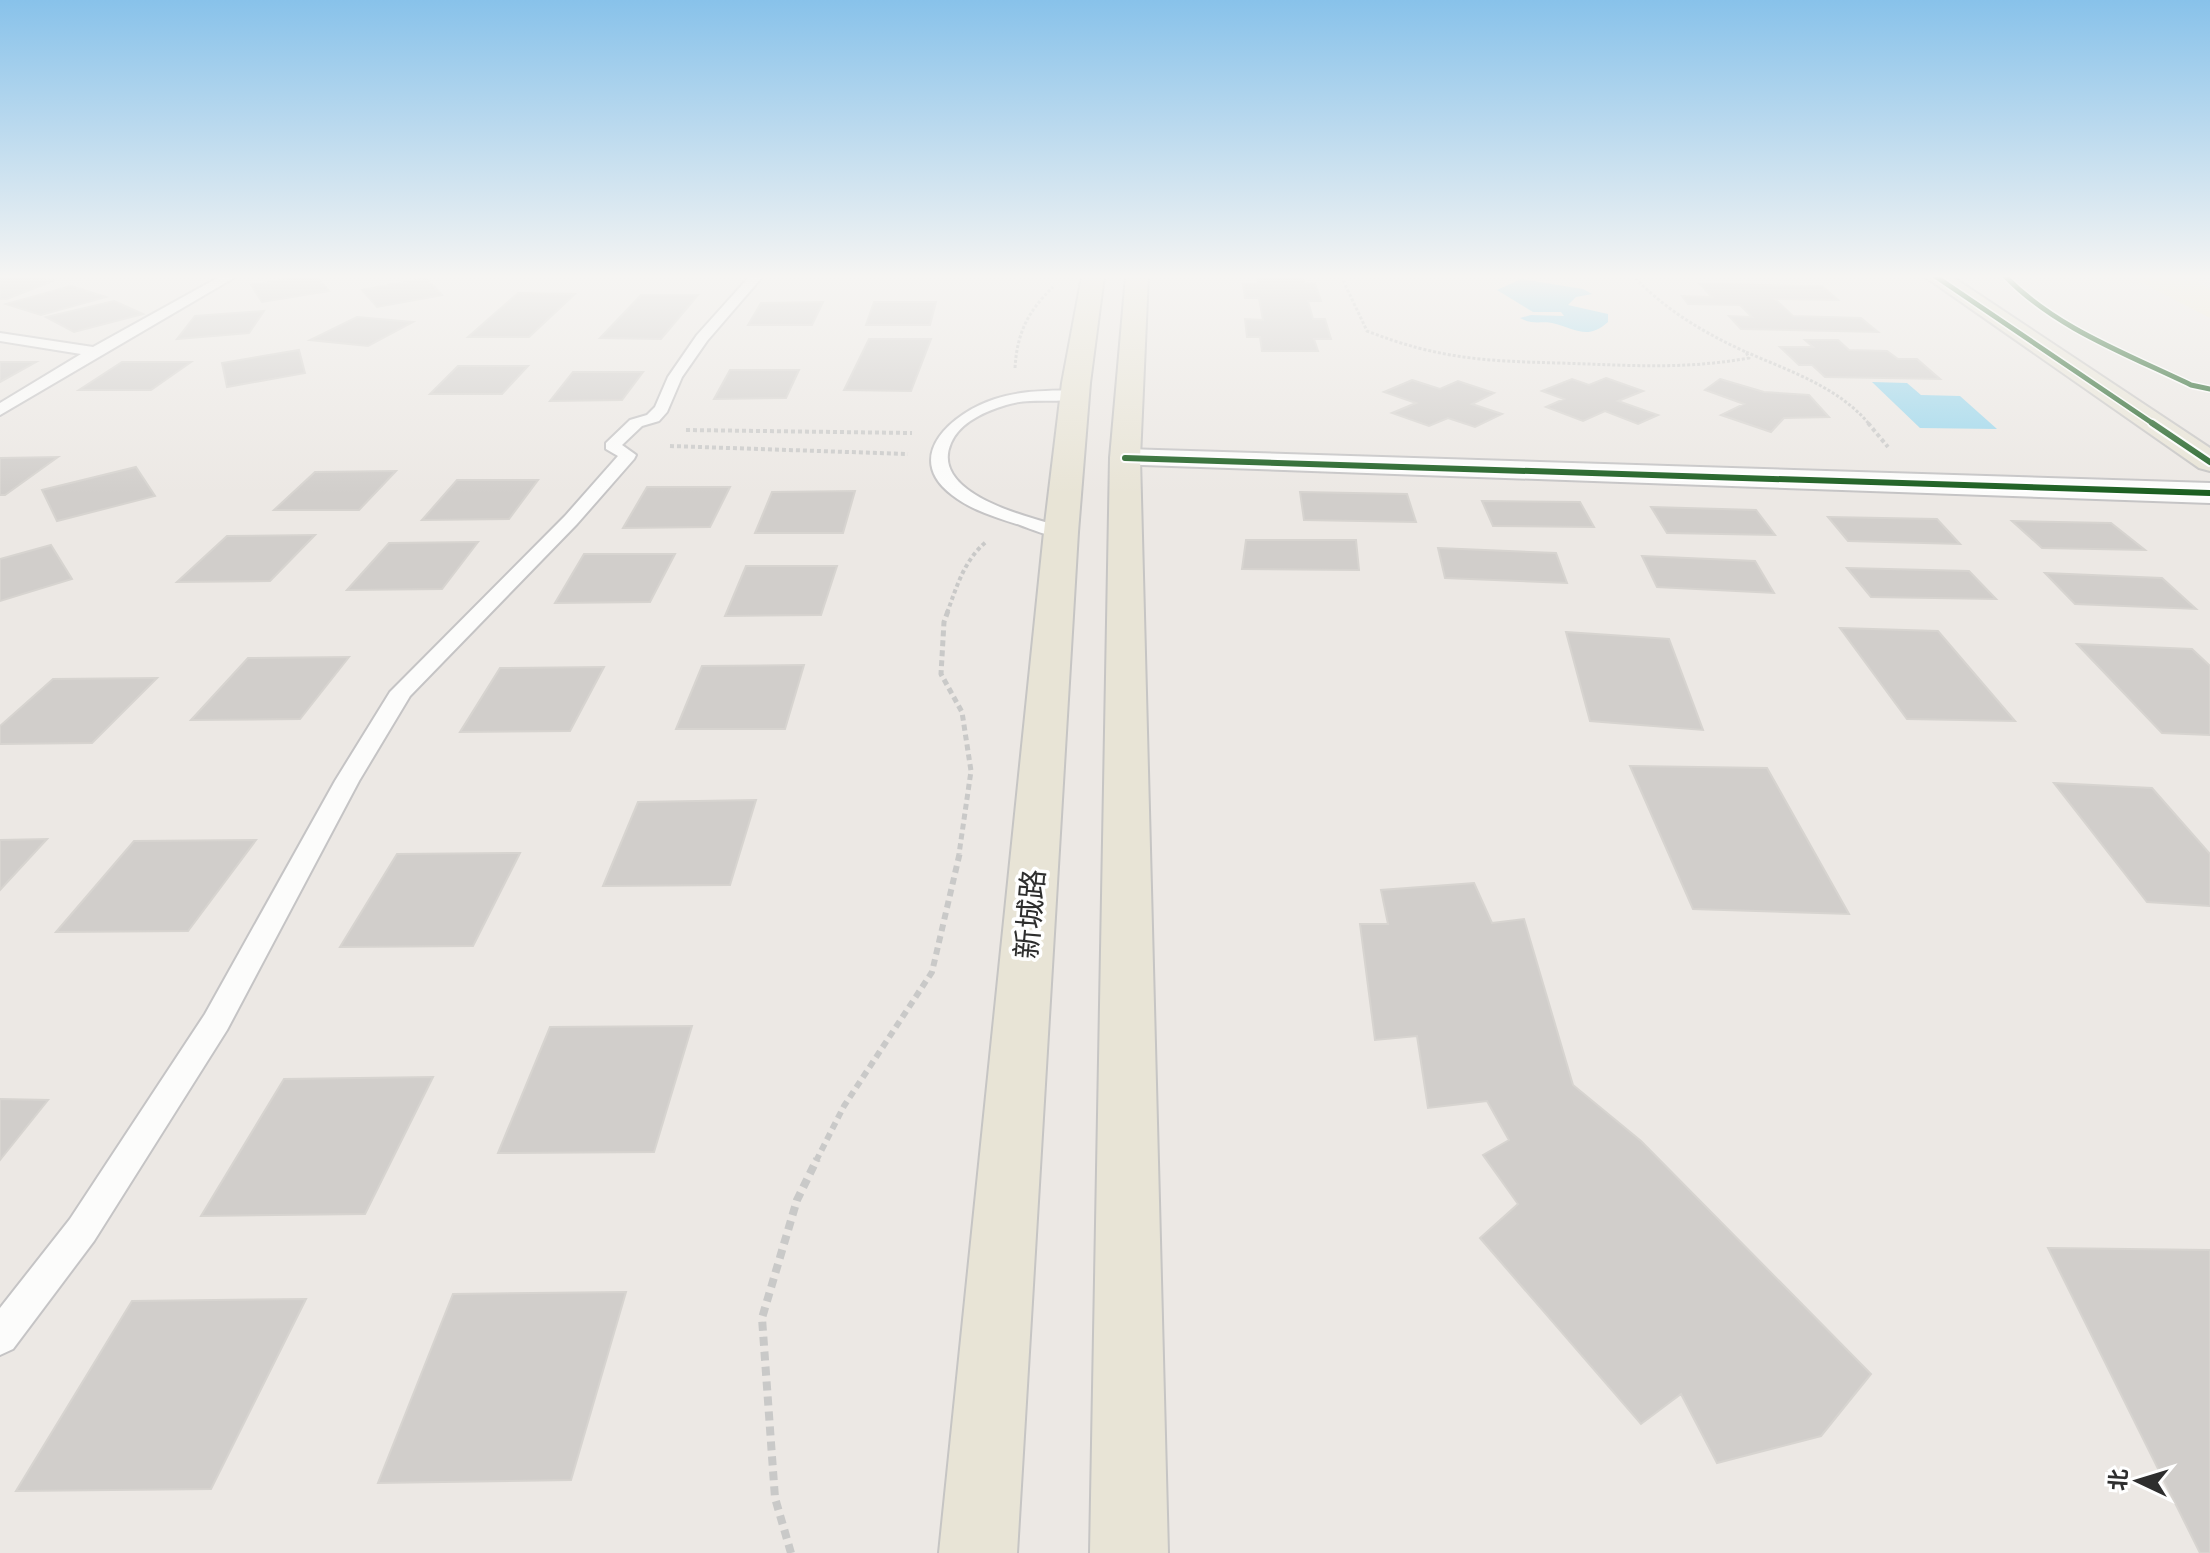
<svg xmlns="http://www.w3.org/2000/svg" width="2210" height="1553" viewBox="0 0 2210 1553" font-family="Cabin,'Noto Sans SC',sans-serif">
<rect width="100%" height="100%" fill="#ece8e4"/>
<path fill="#f0ead3" d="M 2129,276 L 2187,276 L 2210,288 L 2210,318 Z"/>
<path fill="#99d6ec" d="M 1521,279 L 1583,289 L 1592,294 L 1576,297 L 1568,305 L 1608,314 L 1608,322 C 1587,341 1575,328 1552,323 C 1540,321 1532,325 1520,318 L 1531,315 L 1564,316 L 1561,312 L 1533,312 L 1497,290 Z
M 1872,382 L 1907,383 L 1921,395 L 1960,396 L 1997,429 L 1920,428 Z"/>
<path fill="#d1cecb" stroke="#d7d4d0" stroke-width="2" d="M 303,276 L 317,276 L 329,291 L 262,302 L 251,285 Z
M 1257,276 L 1303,276 L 1304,283 L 1315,283 L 1321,301 L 1308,301 L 1313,319 L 1325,319 L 1331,339 L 1314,339 L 1318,351 L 1262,351 L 1260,337 L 1247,337 L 1245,319 L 1263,320 L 1259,298 L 1245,298 L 1243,284 L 1258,284 Z
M 0,277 L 1,277 L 55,280 L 7,299 L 0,299 Z
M 426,278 L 442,295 L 377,307 L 362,290 Z
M 1700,284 L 1822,286 L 1838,300 L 1775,299 L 1793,316 L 1861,318 L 1878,332 L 1741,329 L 1729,316 L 1752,317 L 1740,305 L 1688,304 L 1682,296 L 1712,297 Z
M 71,286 L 106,297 L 41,315 L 6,304 Z
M 518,293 L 575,294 L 529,337 L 468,337 Z
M 641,295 L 698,295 L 661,339 L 600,338 Z
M 114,301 L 143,314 L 74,332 L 46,317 Z
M 823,302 L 812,325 L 748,325 L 761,303 Z
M 874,302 L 936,302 L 930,325 L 866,325 Z
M 264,311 L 249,333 L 177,339 L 195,316 Z
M 357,317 L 413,322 L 368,346 L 310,340 Z
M 869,339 L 931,339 L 911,391 L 844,390 Z
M 1805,340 L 1838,340 L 1849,350 L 1887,351 L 1898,359 L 1917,359 L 1940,379 L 1825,377 L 1812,365 L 1799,365 L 1780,347 L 1813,347 Z
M 299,350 L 305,373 L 227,387 L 222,363 Z
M 0,362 L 36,362 L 0,382 Z
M 122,362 L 191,362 L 151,390 L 79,390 Z
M 458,366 L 528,366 L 502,394 L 430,394 Z
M 730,370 L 799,370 L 786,398 L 714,399 Z
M 573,372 L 643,372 L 622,400 L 550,401 Z
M 1606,378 L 1643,391 L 1618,401 L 1658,415 L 1638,424 L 1605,411 L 1583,421 L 1546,407 L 1564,399 L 1542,391 L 1572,379 L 1589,385 Z
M 1720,379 L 1764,392 L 1809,395 L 1829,417 L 1784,418 L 1771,432 L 1721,415 L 1744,404 L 1705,390 Z
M 1412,380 L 1440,389 L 1458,381 L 1494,393 L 1472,404 L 1502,414 L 1475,427 L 1448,418 L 1429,426 L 1392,413 L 1416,403 L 1384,392 Z
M 58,457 L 5,495 L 0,495 L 0,458 Z
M 136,467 L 155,496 L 57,521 L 42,490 Z
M 396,471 L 359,510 L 274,510 L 315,472 Z
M 457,480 L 538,480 L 509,519 L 422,520 Z
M 647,487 L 730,487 L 710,527 L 623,528 Z
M 855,491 L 843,533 L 755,533 L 772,492 Z
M 1300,492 L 1407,494 L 1416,522 L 1304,520 Z
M 1482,501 L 1580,502 L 1594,527 L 1493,526 Z
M 1651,507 L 1756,510 L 1775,535 L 1667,533 Z
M 1828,517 L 1937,519 L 1960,544 L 1848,541 Z
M 2012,521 L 2111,523 L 2145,550 L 2042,548 Z
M 315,535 L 270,581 L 177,582 L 227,536 Z
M 1246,540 L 1356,540 L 1359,570 L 1242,569 Z
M 478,542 L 442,589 L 347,590 L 389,543 Z
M 51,545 L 72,579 L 0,601 L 0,559 Z
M 1438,548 L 1556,553 L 1567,583 L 1445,578 Z
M 584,554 L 675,554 L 650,602 L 555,603 Z
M 1642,556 L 1755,561 L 1774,593 L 1657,587 Z
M 746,566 L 837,566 L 821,615 L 725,616 Z
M 1847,568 L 1969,571 L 1996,599 L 1871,597 Z
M 2045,573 L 2162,578 L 2196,609 L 2075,604 Z
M 1840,628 L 1938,631 L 2015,721 L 1907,719 Z
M 1566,632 L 1669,639 L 1703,730 L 1590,721 Z
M 2077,644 L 2192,649 L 2210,666 L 2210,735 L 2162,733 Z
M 349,657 L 300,719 L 191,720 L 248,658 Z
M 804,665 L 785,729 L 676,729 L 702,666 Z
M 604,667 L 570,731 L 460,732 L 500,668 Z
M 157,678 L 92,743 L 0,744 L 0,726 L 53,679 Z
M 1630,766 L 1767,768 L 1849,914 L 1693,909 Z
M 2054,783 L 2152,788 L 2210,854 L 2210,906 L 2147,902 Z
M 756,800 L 730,885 L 603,886 L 638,802 Z
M 47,839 L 0,890 L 0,840 Z
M 256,840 L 188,931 L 56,932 L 134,841 Z
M 520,853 L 473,946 L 340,947 L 397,854 Z
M 1474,883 L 1492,923 L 1524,919 L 1573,1085 L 1641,1141 L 1871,1374 L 1821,1436 L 1717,1463 L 1681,1394 L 1641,1424 L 1480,1238 L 1518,1204 L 1483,1155 L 1509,1140 L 1487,1101 L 1428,1108 L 1417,1036 L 1375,1040 L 1360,924 L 1388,924 L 1381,890 Z
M 692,1026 L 654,1152 L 498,1153 L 550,1027 Z
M 433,1077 L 365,1214 L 201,1216 L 284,1079 Z
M 0,1099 L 48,1100 L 0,1160 Z
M 2048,1248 L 2210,1250 L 2210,1553 L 2200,1553 Z
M 626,1292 L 571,1480 L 378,1483 L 453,1294 Z
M 306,1299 L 211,1489 L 16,1491 L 132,1301 Z"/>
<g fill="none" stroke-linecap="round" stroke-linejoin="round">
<g stroke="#c5c4c5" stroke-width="4">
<path id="lane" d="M 221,276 L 237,276 L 0,415 L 0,403 L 81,354 L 0,341 L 0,333 L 93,347 Z
M 750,276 L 763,276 L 707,341 L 682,377 L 667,412 L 659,421 L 642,426 L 622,445 L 636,455 L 634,459 L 577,524 L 410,696 L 359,781 L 227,1030 L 94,1241 L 13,1349 L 0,1355 L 0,1308 L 70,1219 L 205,1014 L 335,781 L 390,692 L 565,516 L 618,456 L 606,449 L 606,443 L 630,420 L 647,415 L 655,407 L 668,377 L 697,335 Z
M 1075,390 L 1083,395 L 1080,398 C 1056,404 1031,397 1006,405 C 986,411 960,422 951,443 C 928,495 1034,519 1067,528 L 1070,532 L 1067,536 C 1053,539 1034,530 1020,525 C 997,518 971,510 952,495 C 901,456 954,412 995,399 C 1022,390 1048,391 1075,390 Z"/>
</g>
<g stroke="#c5c4c5" stroke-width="4">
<path id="street" d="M 1125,449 L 2210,483 L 2210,503 L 1114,464 L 1110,458 L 1114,452 Z"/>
</g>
<g stroke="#c6c5c4" stroke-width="4">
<path id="primary" d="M 1082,276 L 1104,276 L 1090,383 L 1078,532 L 1017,1553 L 939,1553 L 1044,532 L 1062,383 Z
M 1126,276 L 1148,276 L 1140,458 L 1168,1553 L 1090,1553 L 1110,458 Z
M 1924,276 L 1951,276 L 2210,448 L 2210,471 L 2199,468 Z"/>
</g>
<path stroke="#c9c9c8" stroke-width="3" stroke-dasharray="3 2" stroke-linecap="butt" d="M 1341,276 L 1367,331 C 1439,359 1484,361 1559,363 C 1625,365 1683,370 1749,358 L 1746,352 C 1702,332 1666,310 1633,276
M 1746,352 C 1789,371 1839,387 1870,425
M 1015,368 C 1017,333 1028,311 1053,287"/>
<path stroke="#c9c9c8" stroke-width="4" stroke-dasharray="4 3" stroke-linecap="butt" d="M 1868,423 L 1888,447
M 686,430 L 912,433
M 670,446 L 908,454
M 947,613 C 957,586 964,560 987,541"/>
<path stroke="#c9c9c8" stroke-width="5" stroke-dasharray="6 4" stroke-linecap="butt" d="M 948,611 L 944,622 L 941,674 L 962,712 L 971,771 L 959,854"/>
<path stroke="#c9c9c8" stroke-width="6" stroke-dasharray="7 5" stroke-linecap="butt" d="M 816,1161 L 844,1106 L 932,972 L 960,852"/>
<path stroke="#c9c9c8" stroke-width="8" stroke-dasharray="9 6" stroke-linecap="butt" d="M 791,1553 L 775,1498 L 762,1318 L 797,1200 L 817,1159"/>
<use href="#lane" fill="#fcfcfb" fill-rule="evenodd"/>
<use href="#street" fill="#fcfcfb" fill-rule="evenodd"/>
<use href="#primary" fill="#e8e4d6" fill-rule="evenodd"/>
<g stroke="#fff" stroke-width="8">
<path id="cycleway-far1" d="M 1935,276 L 2155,425
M 2005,276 C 2055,328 2127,354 2191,385 L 2210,389"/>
</g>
<g stroke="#fff" stroke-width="10">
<path id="cycleway" d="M 2152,423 L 2210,462
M 1125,458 L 2210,493"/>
</g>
<use href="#cycleway-far1" stroke="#1b5e20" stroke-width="5"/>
<use href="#cycleway" stroke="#1b5e20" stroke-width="6"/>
</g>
<linearGradient id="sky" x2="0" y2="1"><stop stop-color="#88c2ea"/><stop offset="0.56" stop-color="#f6f5f3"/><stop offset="1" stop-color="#f6f5f3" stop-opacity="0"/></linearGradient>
<rect width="2210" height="494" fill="url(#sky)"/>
<g text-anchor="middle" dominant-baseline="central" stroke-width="7" stroke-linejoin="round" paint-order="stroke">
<g font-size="30" fill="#2e2e2e" stroke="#fff">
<text transform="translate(1030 914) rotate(-85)">新城路</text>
</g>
</g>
<g transform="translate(2138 1481) rotate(274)" stroke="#ffffff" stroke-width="6" paint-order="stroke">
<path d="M0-6L14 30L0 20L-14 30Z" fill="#2e2e2e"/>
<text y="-12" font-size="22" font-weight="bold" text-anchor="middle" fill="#2e2e2e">北</text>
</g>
</svg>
